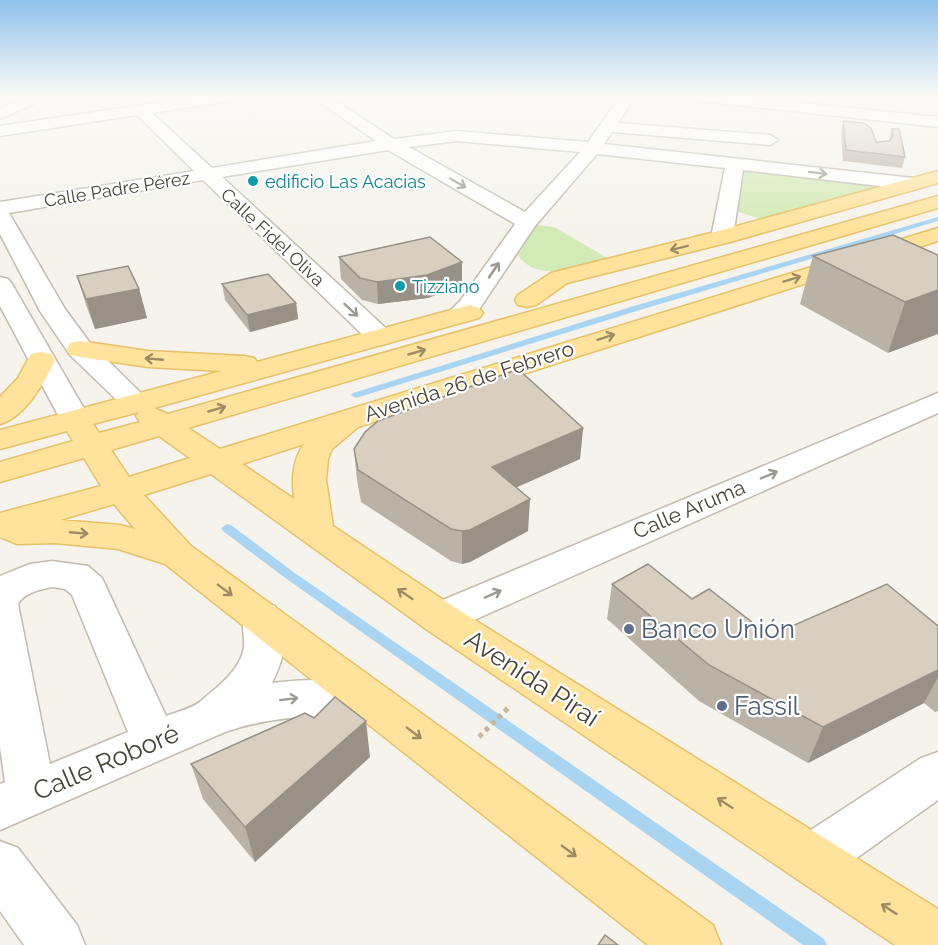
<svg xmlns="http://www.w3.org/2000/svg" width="938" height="945" viewBox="0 0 938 945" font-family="Raleway,sans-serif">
<rect width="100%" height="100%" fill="#f6f3ec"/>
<path fill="#d2eab5" d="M 741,167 L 875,184 L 879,187 L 764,220 L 733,210 Z
M 536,225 L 554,227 L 609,259 C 582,266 536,284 518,255 Z"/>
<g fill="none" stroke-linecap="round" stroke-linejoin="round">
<path fill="#a9d4f2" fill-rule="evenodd" d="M 938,217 L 938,221 L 640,310 L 359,397 L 356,398 L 351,395 L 353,393 L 634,306 Z
M 227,524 L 231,525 L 292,571 L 824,939 L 827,945 L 803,945 L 284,577 L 223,531 L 221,528 Z"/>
<g stroke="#c2bbae" stroke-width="3">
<path id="minor" d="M 28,97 L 49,97 L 0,119 L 0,109 Z
M 196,97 L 236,97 L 229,101 L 152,113 L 212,168 L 376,141 L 312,97 L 330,97 L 394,139 L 457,131 L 588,142 L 620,97 L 635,97 L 618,123 L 770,135 L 778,140 L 770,145 L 612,132 L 604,144 L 913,178 L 920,180 L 922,184 L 920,188 L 913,190 L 743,170 L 733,237 L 730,242 L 722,243 L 714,242 L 711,237 L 725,168 L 597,154 L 535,226 L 478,311 C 468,320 463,325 449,321 L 445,316 L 460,301 L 515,224 L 388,150 L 222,177 L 389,331 L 393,337 L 389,343 L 380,345 L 371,343 L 203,180 L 9,213 L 65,309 L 90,343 L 150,402 L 145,408 L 135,411 L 125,408 L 70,355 L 40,311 L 0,234 L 0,202 L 194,171 L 137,115 L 0,136 L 0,126 ZM 457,141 L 580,152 L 525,212 L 409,147 Z
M 692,97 L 745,97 L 938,117 L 938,127 L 699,101 Z
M 0,277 L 8,279 L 12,284 L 90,419 L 86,425 L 75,428 L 64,425 L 60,419 L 0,306 Z
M 938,393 L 938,413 L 454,629 L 440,633 L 426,629 L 420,618 L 426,607 Z
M 52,561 L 88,566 L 102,578 L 166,716 C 177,712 193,708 201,701 C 217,687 241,670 244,647 C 245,632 239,621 247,606 L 261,602 L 275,606 C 290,634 285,657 272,683 C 311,678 353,678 391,691 L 397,704 L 391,717 C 368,725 354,716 331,716 C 294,716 260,720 225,732 L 0,830 L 0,784 L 5,782 L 0,747 L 0,576 L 30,564 ZM 52,587 L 65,589 L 72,595 L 128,732 L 50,764 L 18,604 C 25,592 40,590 52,587 Z
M 938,752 L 938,800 L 830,877 L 812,884 L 794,877 L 786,859 L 794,841 L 921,758 Z
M 0,841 L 18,848 L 77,925 L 85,945 L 24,945 L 0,911 Z"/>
</g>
<g stroke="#e6c16a" stroke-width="3">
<path id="major" d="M 938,171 L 938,183 L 730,242 L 567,283 L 536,305 L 527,307 L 518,305 L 515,300 L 518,295 L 551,273 L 715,232 Z
M 938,196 L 938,208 L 188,428 L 220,449 L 938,228 L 938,241 L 358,427 L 332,449 L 328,459 L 326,480 L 333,526 L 454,607 L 938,909 L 938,945 L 895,945 L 426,629 L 211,474 L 144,495 L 191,546 L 713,925 L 721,945 L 648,945 L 165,564 L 118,549 L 55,543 L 17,544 L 0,537 L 0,513 L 101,486 L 84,458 L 0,482 L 0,462 L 73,441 L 67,431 L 0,449 L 0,430 L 222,371 L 148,367 L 80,357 L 70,355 L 67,349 L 70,343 L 80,341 L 148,351 L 244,356 L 254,358 L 257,362 L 470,305 L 479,308 L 483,313 L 479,318 L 154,408 L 168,414 ZM 139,412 L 136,416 L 140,422 L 99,433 L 93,424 ZM 159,436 L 190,458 L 129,477 L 111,450 ZM 304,444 C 292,461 292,479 294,499 L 242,464 ZM 114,504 L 135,529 L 120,525 L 60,520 Z
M 41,352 L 51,354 L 55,360 C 45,382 24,418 0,424 L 0,397 L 18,378 L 31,354 Z"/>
</g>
<path stroke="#c4b79f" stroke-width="5" stroke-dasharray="4.5 4.5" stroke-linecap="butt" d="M 479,737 L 510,706"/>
<use href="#minor" fill="#fff" fill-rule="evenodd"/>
<use href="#major" fill="#ffe39c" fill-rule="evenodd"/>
</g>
<path fill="#bab2a6" d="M 843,121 L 876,142 L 889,142 L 889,139 L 892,129 L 905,157 L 902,168 L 843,161 L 841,132 Z
M 938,255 L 888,353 L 800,304 L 813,256 Z
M 339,257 L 462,262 L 462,284 L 428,298 L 378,304 L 362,300 L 341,279 Z
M 77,276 L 139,289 L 147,318 L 95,329 L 86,305 Z
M 222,284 L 296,303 L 298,319 L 250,332 L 225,300 Z
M 583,428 L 580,459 L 516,487 L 528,531 L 470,562 L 462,564 L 451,561 L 361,502 L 357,480 L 354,449 Z
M 612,584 L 692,599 L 770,636 L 938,626 L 938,711 L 935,712 L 924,703 L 808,763 L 699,701 L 607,619 Z
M 314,718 L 370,757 L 255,862 L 203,799 L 191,764 Z"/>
<path fill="#979187" d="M 462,262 L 462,284 L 428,298 L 378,304 L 377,282 Z
M 139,289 L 147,318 L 95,329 L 86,299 Z
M 938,290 L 938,334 L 888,353 L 905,302 Z
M 296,303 L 298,319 L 250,332 L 247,315 Z
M 583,428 L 580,459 L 491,499 L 492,467 Z
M 530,499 L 528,531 L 470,562 L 462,564 L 462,531 Z
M 938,670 L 938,677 L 924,703 L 808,763 L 823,727 Z
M 366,721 L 370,757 L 255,862 L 245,827 Z"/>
<path fill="#d8cfc1" stroke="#979187" stroke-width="1.5" d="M 843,121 L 864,123 L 871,128 L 876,142 L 890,141 L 893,136 L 892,129 L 899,129 L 905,157 L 846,150 Z
M 893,235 L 938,255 L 938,290 L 905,302 L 813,256 Z
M 430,237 L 462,262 L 427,275 L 377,282 L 360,278 L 339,257 Z
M 128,266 L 139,289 L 86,299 L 77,276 Z
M 268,274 L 296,303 L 247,315 L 222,284 Z
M 518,369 L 583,428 L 492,467 L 530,499 L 470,530 L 462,531 L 451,529 L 358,470 L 354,449 L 365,432 L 378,421 Z
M 648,564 L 692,599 L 709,589 L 770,636 L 887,584 L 938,626 L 938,670 L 823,727 L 709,665 L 612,584 Z
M 335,697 L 366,721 L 245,827 L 191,764 L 305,713 L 314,718 Z
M 605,935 L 618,945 L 598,945 Z"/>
<defs><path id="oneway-shaft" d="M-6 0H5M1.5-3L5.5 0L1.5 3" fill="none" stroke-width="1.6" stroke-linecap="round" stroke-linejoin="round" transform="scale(1.5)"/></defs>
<g stroke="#9c9892">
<use href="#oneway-shaft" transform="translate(818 173) rotate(7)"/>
<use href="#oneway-shaft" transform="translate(458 183) rotate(30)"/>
<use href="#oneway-shaft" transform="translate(494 270) rotate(-56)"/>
<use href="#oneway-shaft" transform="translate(351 310) rotate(43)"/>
<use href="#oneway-shaft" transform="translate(769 475) rotate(-23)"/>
<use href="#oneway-shaft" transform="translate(493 594) rotate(-24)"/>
<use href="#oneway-shaft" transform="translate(289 699) rotate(-7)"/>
</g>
<g stroke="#9c8c66">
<use href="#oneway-shaft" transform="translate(679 248) rotate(166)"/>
<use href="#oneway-shaft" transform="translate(792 279) rotate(-17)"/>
<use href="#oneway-shaft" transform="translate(606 337) rotate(-18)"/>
<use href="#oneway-shaft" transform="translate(417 352) rotate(-16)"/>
<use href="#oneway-shaft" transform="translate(154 359) rotate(-175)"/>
<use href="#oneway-shaft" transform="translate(217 409) rotate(-16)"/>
<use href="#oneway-shaft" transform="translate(79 533) rotate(5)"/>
<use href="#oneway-shaft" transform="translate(225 590) rotate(37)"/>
<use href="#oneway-shaft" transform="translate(405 594) rotate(-146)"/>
<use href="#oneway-shaft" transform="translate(414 733) rotate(37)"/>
<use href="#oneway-shaft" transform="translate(725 803) rotate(-147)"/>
<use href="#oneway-shaft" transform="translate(569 851) rotate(37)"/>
<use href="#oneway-shaft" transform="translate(889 909) rotate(-147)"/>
</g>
<linearGradient id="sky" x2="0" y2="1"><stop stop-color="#8fc1ec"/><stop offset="0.42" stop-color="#fbfaf6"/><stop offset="1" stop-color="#fbfaf6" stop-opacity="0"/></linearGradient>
<rect width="938" height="230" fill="url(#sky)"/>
<g fill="#0f9aa8" stroke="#fff" stroke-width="2">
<circle cx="253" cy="181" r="6"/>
<circle cx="400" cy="286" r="6"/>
</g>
<g fill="#5c6f8a" stroke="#fff" stroke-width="2">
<circle cx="629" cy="629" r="6"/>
<circle cx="722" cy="706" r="6"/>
</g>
<g text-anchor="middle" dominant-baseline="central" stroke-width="4.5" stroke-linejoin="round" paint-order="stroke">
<g font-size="18" fill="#0d838f" stroke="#fff" text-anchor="start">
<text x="265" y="181">edificio Las Acacias</text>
<text x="412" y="286">Tizziano</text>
</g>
<g font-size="18" fill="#4b4439" stroke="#fff">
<text transform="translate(117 189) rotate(-9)">Calle Padre Pérez</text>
<text transform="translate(273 237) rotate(43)">Calle Fidel Oliva</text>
</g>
<g font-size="21" fill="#4b4439" stroke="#fff">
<text transform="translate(469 381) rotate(-18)">Avenida 26 de Febrero</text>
<text transform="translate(689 509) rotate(-23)">Calle Aruma</text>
</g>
<g font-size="26" fill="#4e5e75" stroke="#fff" text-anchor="start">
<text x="641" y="629">Banco Unión</text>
<text x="734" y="706">Fassil</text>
</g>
<g font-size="26" fill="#4b4439" stroke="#fff">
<text transform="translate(532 678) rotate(33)">Avenida Piraí</text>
<text transform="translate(106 762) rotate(-23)">Calle Roboré</text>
</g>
</g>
</svg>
